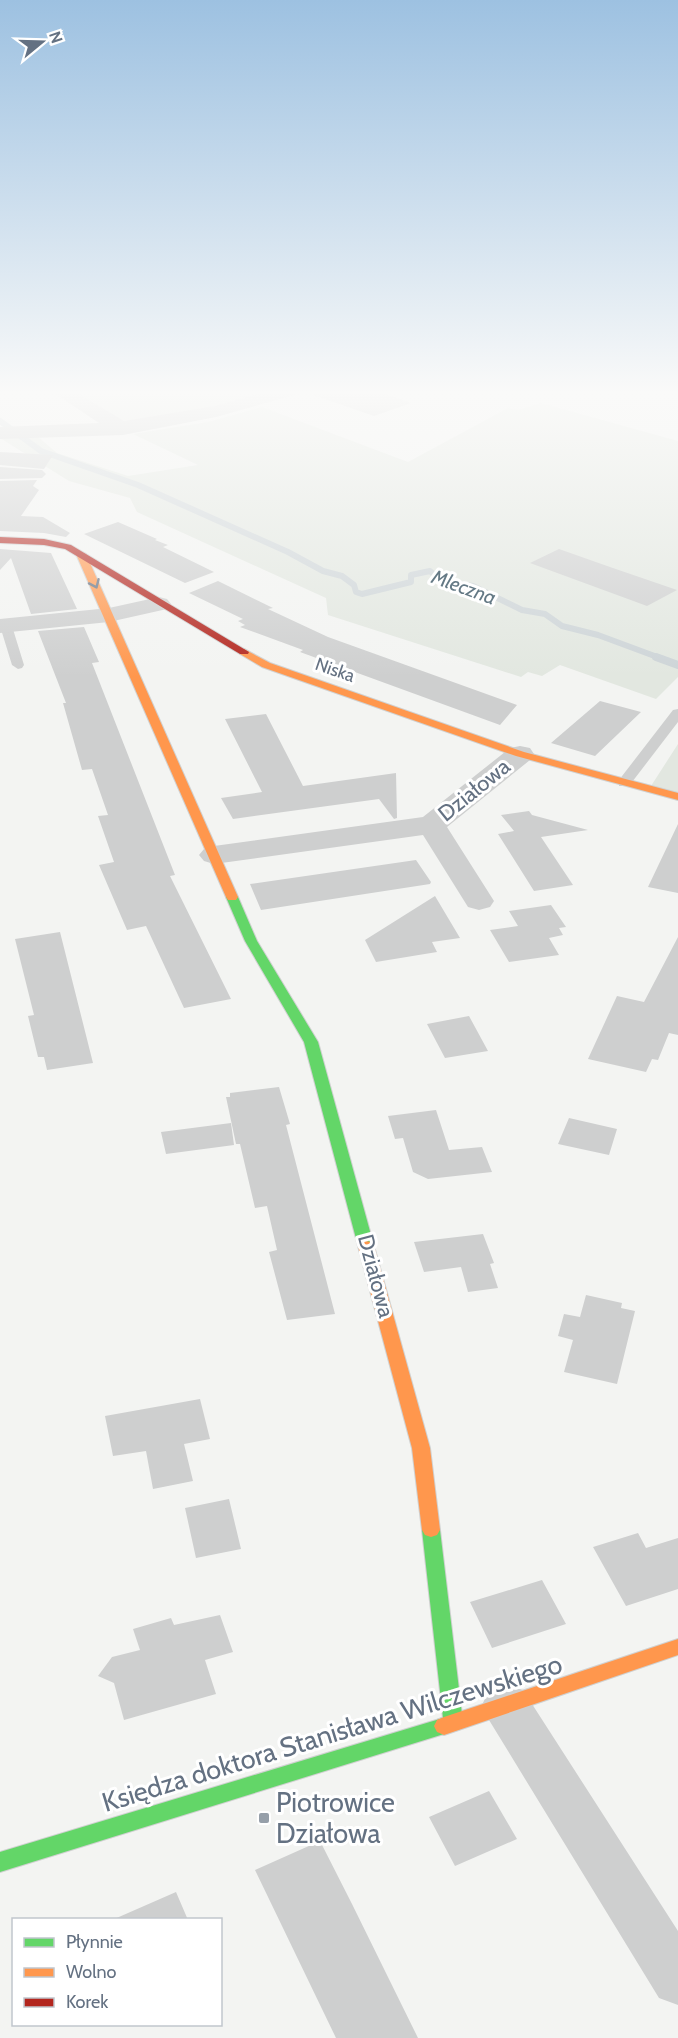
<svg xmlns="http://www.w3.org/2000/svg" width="678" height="2038" viewBox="0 0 678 2038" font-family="Cabin,sans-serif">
<rect width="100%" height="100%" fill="#f3f4f2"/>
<path fill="#e2e7e0" d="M 73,391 L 264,391 L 211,408 L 124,421 L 95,408 L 95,403 Z
M 541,403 L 678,441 L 678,677 L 656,699 L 560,665 L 542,676 L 528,672 L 521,677 L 328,615 L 326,598 L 137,512 L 130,498 L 69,481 L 0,438 L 38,437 L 57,453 L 128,476 L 198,465 L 133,434 L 208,422 L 262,407 L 408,462 L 508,408 L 518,410 Z
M 678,744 L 678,793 L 651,786 Z"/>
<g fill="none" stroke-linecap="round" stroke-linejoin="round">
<path stroke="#cdd4d7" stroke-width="6" d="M 0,421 L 41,451 L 138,485 L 288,552 L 323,571 L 342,576 L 354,585 L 356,592 L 362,594 L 411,582 L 411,575 L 430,571 L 443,582 L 473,586 L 522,610 L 545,614 L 562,626 L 598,635 L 660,658"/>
<path stroke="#cdd4d7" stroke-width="8" d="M 656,657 L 678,665"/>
</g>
<path fill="#cecfcf" d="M 313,391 L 378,391 L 411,403 L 374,416 L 313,395 Z
M 0,452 L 53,455 L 44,469 L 0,465 Z
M 37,480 L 33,486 L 39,490 L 21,516 L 43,517 L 70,533 L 66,537 L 44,533 L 0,531 L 0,481 Z
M 118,522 L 157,539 L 155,540 L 168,545 L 163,547 L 214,572 L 185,583 L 84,534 Z
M 0,549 L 51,553 L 77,609 L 31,614 L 11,558 L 0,570 Z
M 559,549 L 610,567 L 677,590 L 647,606 L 530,563 Z
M 218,581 L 273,608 L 268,609 L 328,637 L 517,705 L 500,725 L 300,652 L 303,650 L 240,627 L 245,625 L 238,621 L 243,619 L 189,593 Z
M 84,627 L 99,662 L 92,663 L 175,875 L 170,876 L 231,999 L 184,1008 L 146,926 L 127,930 L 99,865 L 114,862 L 98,816 L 108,815 L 92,769 L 82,770 L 63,703 L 66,703 L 38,631 Z
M 600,701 L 641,712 L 595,756 L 551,743 Z
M 266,714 L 303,786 L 396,773 L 397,818 L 394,819 L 379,799 L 233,819 L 221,798 L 262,792 L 225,719 Z
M 529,811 L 532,815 L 588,830 L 541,837 L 573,885 L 534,891 L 498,834 L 514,831 L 501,815 Z
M 678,824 L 678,893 L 648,887 Z
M 416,860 L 431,882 L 430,884 L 261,910 L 250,884 Z
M 435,896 L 460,938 L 432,942 L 437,952 L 376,962 L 365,940 Z
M 551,905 L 566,927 L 559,928 L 563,935 L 549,938 L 559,955 L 509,962 L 490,930 L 518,926 L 509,911 Z
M 60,932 L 93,1063 L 47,1070 L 44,1057 L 38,1057 L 28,1016 L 34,1015 L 15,939 Z
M 678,937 L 678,1035 L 669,1033 L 658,1060 L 652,1059 L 646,1072 L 588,1059 L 617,996 L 644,1002 Z
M 469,1016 L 488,1051 L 445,1058 L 427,1024 Z
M 279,1087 L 290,1124 L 286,1125 L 335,1314 L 287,1320 L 269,1252 L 277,1250 L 267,1206 L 255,1208 L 240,1144 L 236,1144 L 226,1097 L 230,1097 L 230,1093 Z
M 436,1110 L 449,1150 L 482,1147 L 492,1172 L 428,1179 L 413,1172 L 403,1138 L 395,1139 L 388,1116 Z
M 569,1118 L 617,1129 L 609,1155 L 558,1144 Z
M 231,1123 L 234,1145 L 166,1154 L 161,1132 Z
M 483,1234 L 494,1263 L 490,1264 L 498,1288 L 468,1292 L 461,1267 L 424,1272 L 414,1242 Z
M 586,1295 L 622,1303 L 621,1308 L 635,1311 L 617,1384 L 564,1372 L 573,1340 L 558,1336 L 564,1314 L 580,1317 Z
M 200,1399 L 210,1439 L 184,1444 L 193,1481 L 153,1489 L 146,1451 L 113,1456 L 105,1416 Z
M 229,1499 L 241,1549 L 196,1558 L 185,1508 Z
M 638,1533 L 646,1548 L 678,1538 L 678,1589 L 626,1606 L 593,1547 Z
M 542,1580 L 566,1624 L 492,1648 L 470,1602 Z
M 220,1615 L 233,1652 L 205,1660 L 216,1694 L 124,1720 L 114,1683 L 98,1676 L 112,1657 L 140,1650 L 133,1629 L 171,1618 L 174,1625 Z
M 489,1791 L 517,1839 L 455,1866 L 429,1817 Z
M 320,1841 L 352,1904 L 418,2038 L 336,2038 L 255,1870 Z
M 176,1892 L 188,1920 L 112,1920 Z"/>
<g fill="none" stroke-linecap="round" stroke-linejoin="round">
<g stroke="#d0d1d1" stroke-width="2">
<path id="fast" d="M 232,893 L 238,897 L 257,941 L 318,1042 L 374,1246 L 371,1250 L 361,1250 L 358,1246 L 304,1042 L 245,941 L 226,897 Z
M 431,1523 L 437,1525 L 440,1530 L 463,1723 L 460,1729 L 0,1872 L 0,1852 L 443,1718 L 422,1530 L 425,1525 Z"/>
</g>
<g stroke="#d0d1d1" stroke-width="2">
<path id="slow" d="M 78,552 L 86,554 L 238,897 L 236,900 L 228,900 L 226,897 L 76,554 Z
M 244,649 L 270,663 L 524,752 L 678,793 L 678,800 L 516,756 L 262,667 L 240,654 L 240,650 Z
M 366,1241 L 371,1242 L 374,1246 L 430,1448 L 440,1530 L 437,1535 L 431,1537 L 425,1535 L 422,1530 L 412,1448 L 358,1246 L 361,1242 Z
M 678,1639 L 678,1655 L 444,1735 L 437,1732 L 434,1726 L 437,1720 L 444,1717 Z"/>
</g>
<g stroke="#d0d1d1" stroke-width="2">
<path id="jam" d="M 0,537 L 44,539 L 71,545 L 249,652 L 248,654 L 240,654 L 65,549 L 44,545 L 0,543 Z"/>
</g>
<path fill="#cecfcf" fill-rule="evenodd" d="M 6,622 L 12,626 L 24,665 L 22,668 L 18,669 L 12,665 L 0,626 Z
M 678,709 L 678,722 L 629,786 L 619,786 L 619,780 L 673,710 Z"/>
<path fill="#cecfcf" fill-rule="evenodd" d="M 51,391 L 74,391 L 124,421 L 215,406 L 266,391 L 296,391 L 294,395 L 216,417 L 123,435 L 0,439 L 0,427 L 99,423 Z
M 0,467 L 42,470 L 46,474 L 42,478 L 0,479 Z
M 159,597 L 167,599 L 171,604 L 167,609 L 109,622 L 0,633 L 0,619 L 109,608 Z
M 520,746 L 530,748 L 534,754 L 530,760 L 447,827 L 494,901 L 490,907 L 479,910 L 468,907 L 423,835 L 214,864 L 204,861 L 199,855 L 204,849 L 214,846 L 423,817 L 510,748 Z
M 506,1684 L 523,1690 L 678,1931 L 678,2005 L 659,1998 L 489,1720 L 482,1705 L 489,1690 Z"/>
<use href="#fast" fill="#63d668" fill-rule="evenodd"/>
<use href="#slow" fill="#ff974d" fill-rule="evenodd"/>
<use href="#jam" fill="#b3261e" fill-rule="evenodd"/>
</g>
<defs><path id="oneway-chevron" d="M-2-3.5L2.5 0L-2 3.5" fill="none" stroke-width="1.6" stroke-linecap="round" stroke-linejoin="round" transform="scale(1.5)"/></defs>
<use stroke="#647182" href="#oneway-chevron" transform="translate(95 584) rotate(66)"/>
<linearGradient id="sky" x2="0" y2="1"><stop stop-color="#9dc1e1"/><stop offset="0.58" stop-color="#fafaf9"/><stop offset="1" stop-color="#fafaf9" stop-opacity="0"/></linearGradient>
<rect width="678" height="677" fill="url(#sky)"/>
<rect fill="#969fa9" stroke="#fff" stroke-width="2" x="258" y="1812" width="12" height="12" rx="3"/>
<g text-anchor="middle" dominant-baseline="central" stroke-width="6" stroke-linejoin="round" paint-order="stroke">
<g font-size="18" fill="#647182" stroke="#fff">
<text transform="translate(335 670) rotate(19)">Niska</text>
</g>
<g font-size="20" font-style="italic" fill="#647985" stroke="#fff">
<text transform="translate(464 587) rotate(20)">Mleczna</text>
</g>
<g font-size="22" fill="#647182" stroke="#fff">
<text transform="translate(474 790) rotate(-39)">Działowa</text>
<text transform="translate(376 1276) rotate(75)">Działowa</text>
</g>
<g font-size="27" fill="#647182" stroke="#fff">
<text transform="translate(332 1733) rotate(-17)">Księdza doktora Stanisława Wilczewskiego</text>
</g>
<g font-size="27" fill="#647182" stroke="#fff" text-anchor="start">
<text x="276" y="1802">Piotrowice<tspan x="276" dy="31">Działowa</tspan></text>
</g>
</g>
<rect x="12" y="1918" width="210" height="108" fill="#ffffff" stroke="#c1c6cd" stroke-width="1.5"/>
<rect x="24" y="1938" width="30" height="9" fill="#63d668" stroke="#c1c6cd" stroke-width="1.5"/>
<text x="66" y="1948" font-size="18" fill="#647182">Płynnie</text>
<rect x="24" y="1968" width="30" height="9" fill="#ff974d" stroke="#c1c6cd" stroke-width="1.5"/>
<text x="66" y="1978" font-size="18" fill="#647182">Wolno</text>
<rect x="24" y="1998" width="30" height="9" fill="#b3261e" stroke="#c1c6cd" stroke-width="1.5"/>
<text x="66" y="2008" font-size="18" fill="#647182">Korek</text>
<g transform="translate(42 42) rotate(71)" stroke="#ffffff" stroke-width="4.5" paint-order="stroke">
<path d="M0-4.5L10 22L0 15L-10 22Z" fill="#647182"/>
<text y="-9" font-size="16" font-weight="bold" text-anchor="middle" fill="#647182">N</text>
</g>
</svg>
